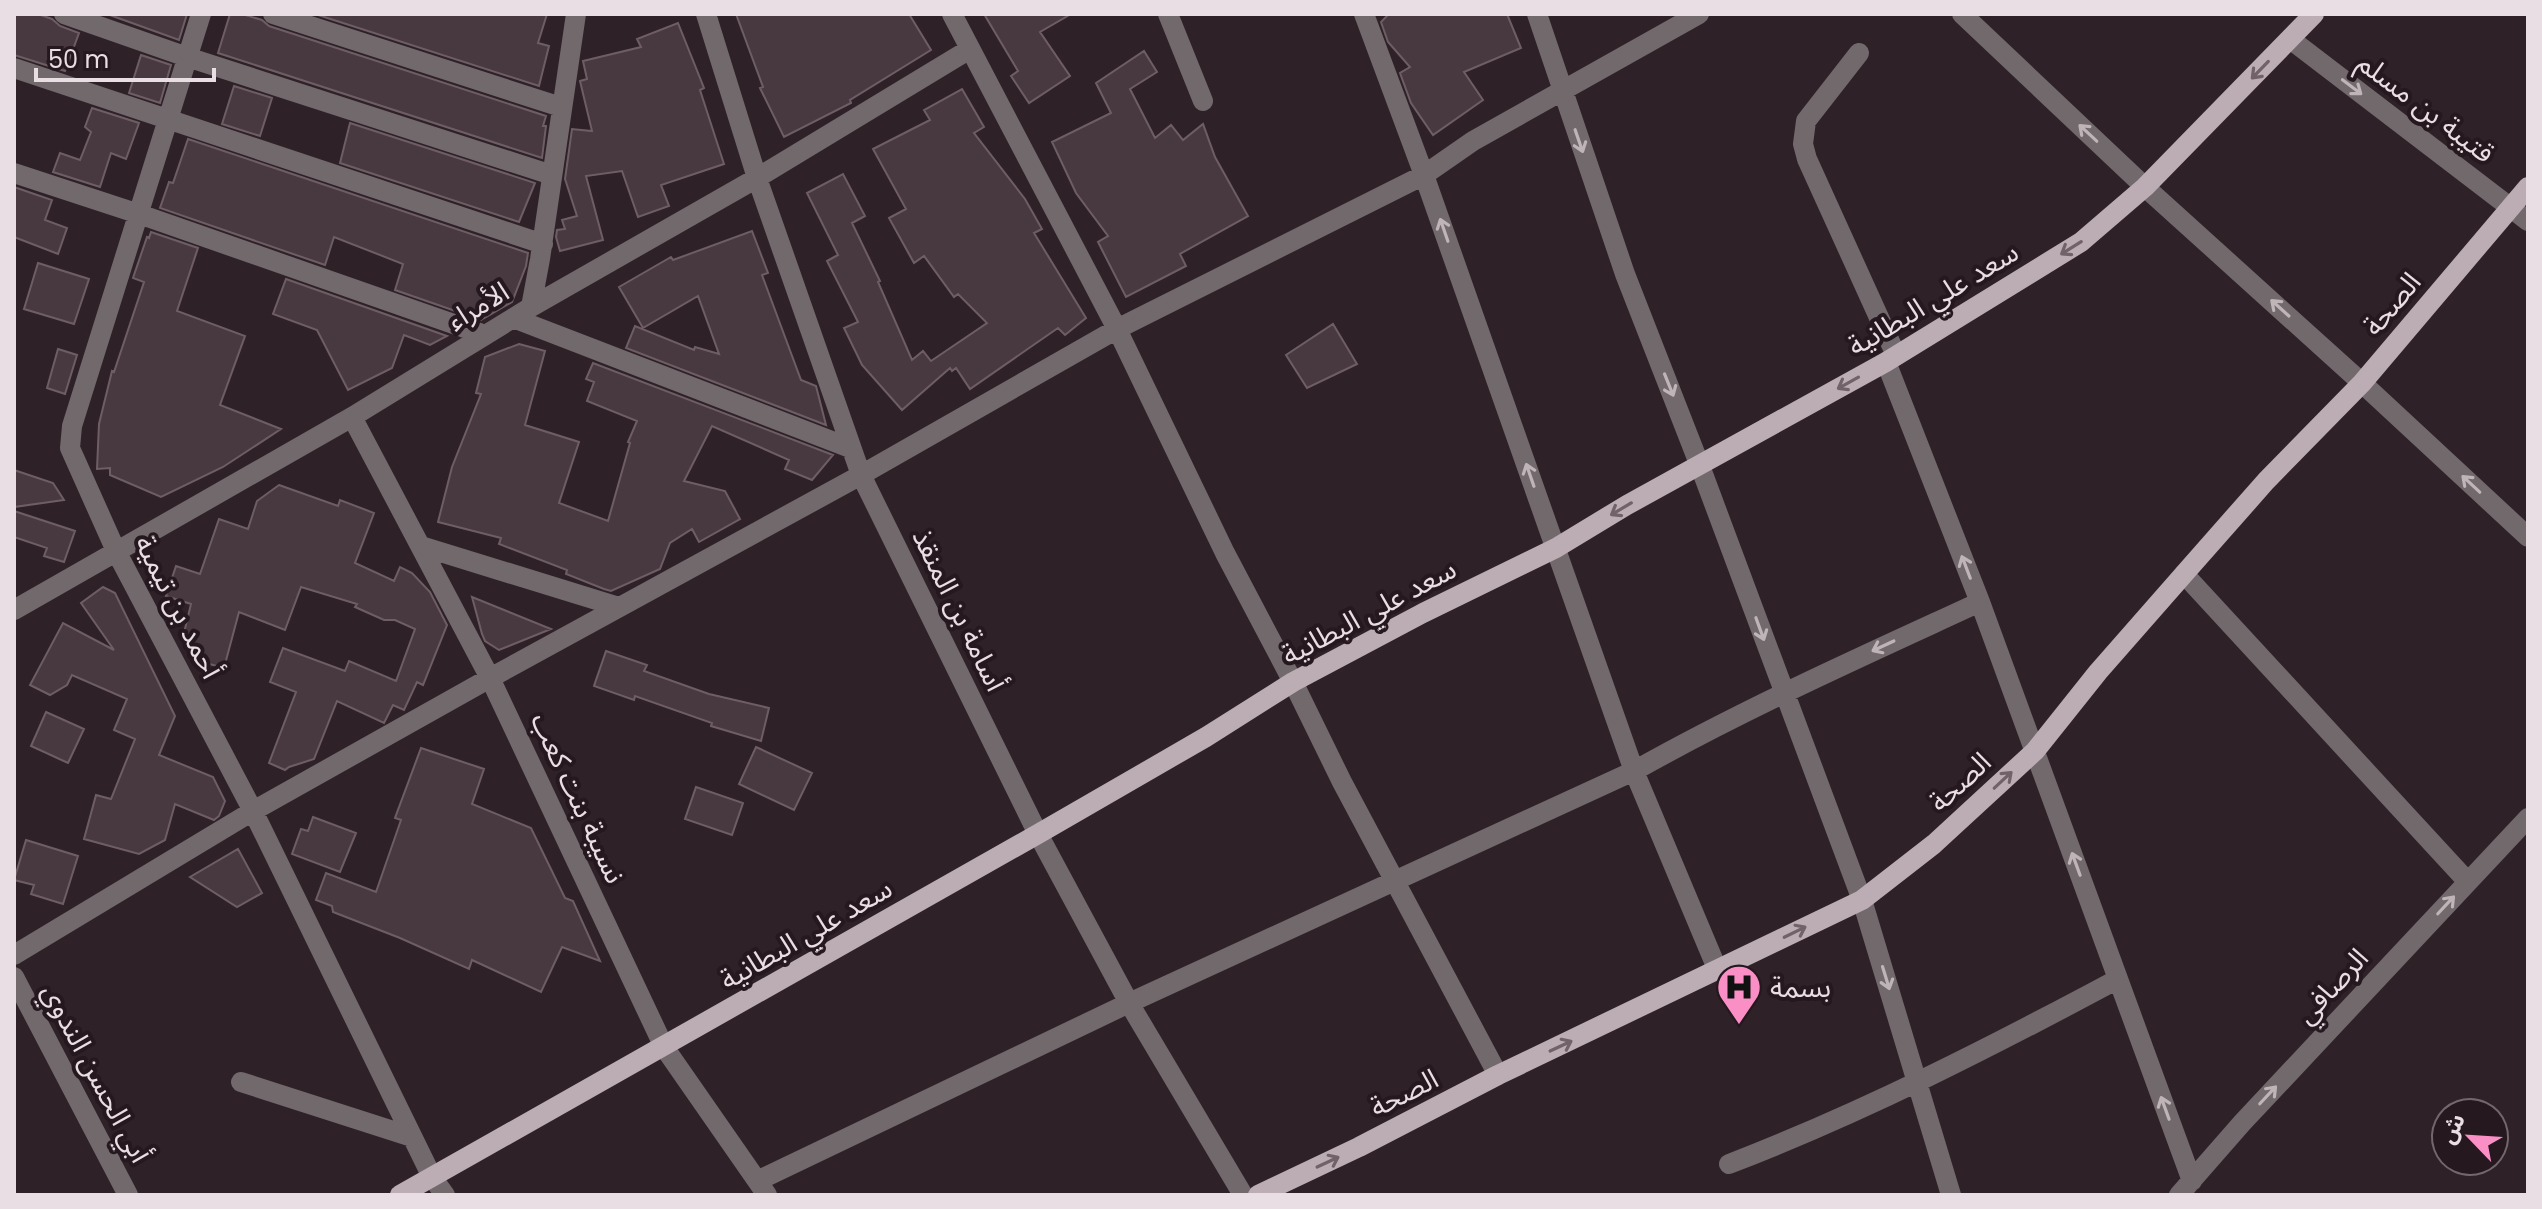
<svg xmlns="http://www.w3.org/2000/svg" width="2542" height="1209" viewBox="0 0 2542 1209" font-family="Poppins,'Noto Sans Arabic',sans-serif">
<rect width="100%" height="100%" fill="#2f2128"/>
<path fill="#483940" stroke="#6e5d65" stroke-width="2" d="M 14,14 L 38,14 L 52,19 L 60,26 L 79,33 L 65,71 L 14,55 Z
M 107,14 L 187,14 L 179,40 Z
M 230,14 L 242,14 L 262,20 L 269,26 L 546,116 L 543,126 L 546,126 L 542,158 L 218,53 Z
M 315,14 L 547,14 L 538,43 L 549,46 L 539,86 Z
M 736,14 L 909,14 L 931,50 L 850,100 L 851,103 L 784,137 L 760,88 L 763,87 Z
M 984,14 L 1071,14 L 1040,32 L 1070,76 L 1029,103 L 1011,76 L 1018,71 Z
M 1389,14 L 1507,14 L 1521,48 L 1464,72 L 1483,100 L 1433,135 L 1411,103 L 1400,73 L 1410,67 L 1388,42 L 1381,22 Z
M 678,23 L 704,88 L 700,90 L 724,164 L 661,185 L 669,206 L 638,217 L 622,171 L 586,176 L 603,240 L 560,251 L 556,237 L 557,230 L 565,229 L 562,220 L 577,216 L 565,179 L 572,129 L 592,131 L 580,81 L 587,79 L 583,61 L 641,47 L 637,39 Z
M 1144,51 L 1157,72 L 1130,89 L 1155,138 L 1171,125 L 1183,140 L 1203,124 L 1215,157 L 1248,216 L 1180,254 L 1186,266 L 1126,297 L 1098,242 L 1108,236 L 1076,193 L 1052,142 L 1111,113 L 1096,83 Z
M 141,55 L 171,65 L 160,103 L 129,93 Z
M 234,86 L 272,98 L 260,136 L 222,124 Z
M 962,89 L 984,127 L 974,133 L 1025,199 L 1042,229 L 1034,233 L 1086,318 L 1065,335 L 1058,328 L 970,389 L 956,368 L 952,371 L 950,368 L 902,410 L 862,365 L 844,328 L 858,322 L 827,261 L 838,255 L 807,193 L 843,174 L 865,216 L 852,223 L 880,281 L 878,282 L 912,360 L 923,351 L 931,361 L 987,323 L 958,294 L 954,297 L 924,256 L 914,263 L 889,218 L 906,209 L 873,149 L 930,120 L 924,110 Z
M 92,108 L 139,123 L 126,159 L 111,153 L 100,187 L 53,172 L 60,153 L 80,160 L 91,132 L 85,127 Z
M 350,123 L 535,183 L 519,222 L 340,163 Z
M 188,139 L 528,253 L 526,266 L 512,302 L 481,320 L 395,290 L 403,264 L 334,237 L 325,265 L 160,208 L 169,182 L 173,183 Z
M 14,187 L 52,200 L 45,220 L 67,228 L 58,254 L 14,237 Z
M 752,231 L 768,273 L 762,275 L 801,380 L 816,386 L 826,425 L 626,348 L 635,326 L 694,350 L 695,347 L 719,354 L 698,296 L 643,328 L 619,287 L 671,257 L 673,260 Z
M 151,232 L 198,248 L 177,311 L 245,336 L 220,405 L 281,429 L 223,467 L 161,497 L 110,475 L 110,468 L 97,469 L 99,424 L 112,371 L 114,372 L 144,282 L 133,278 L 147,237 L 149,238 Z
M 38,263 L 89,279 L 74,324 L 24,309 Z
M 286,279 L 447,336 L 430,345 L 404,335 L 392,368 L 348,390 L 317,330 L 273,314 Z
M 1333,324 L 1357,364 L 1307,388 L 1286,355 Z
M 519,344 L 545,351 L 525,425 L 579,442 L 559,503 L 608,521 L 630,443 L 628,442 L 637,421 L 587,401 L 594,382 L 586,379 L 593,363 L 833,455 L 812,480 L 785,469 L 789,460 L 712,426 L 684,481 L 725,491 L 740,519 L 699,542 L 692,529 L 670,543 L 660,569 L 611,591 L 604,589 L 566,574 L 567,570 L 499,544 L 501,538 L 438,522 L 452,467 L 481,394 L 476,393 L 485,357 Z
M 58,349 L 77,355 L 65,394 L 47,388 Z
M 14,470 L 53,483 L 64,500 L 14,507 Z
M 279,485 L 338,506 L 340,500 L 374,513 L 355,563 L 394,581 L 400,567 L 412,573 L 430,592 L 447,625 L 423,685 L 417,682 L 404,710 L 393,705 L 384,723 L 337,701 L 314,759 L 289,767 L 285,770 L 269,763 L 296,692 L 270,682 L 283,648 L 345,671 L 349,661 L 396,681 L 415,629 L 395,620 L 384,620 L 355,607 L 357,604 L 301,587 L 285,630 L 239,612 L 224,668 L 195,660 L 198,648 L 188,645 L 191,635 L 184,633 L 191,604 L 166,596 L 176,566 L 200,574 L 219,519 L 248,529 L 257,501 Z
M 14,511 L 75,531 L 64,562 L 44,556 L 47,548 L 14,537 Z
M 103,587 L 115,593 L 175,716 L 159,755 L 213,777 L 225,801 L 219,816 L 214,820 L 175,804 L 165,840 L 139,854 L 84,839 L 96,795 L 111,799 L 135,739 L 114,730 L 127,699 L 72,675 L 67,685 L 50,695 L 30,685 L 63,623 L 114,650 L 81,603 Z
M 472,597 L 551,629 L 499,650 L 485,641 L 482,634 Z
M 606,651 L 647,665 L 644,671 L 709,694 L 769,708 L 761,741 L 711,726 L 712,723 L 635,696 L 634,700 L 594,686 Z
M 46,712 L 84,729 L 68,763 L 31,746 Z
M 756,747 L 812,773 L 794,810 L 739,784 Z
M 421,748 L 484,769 L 472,804 L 531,828 L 565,898 L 573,901 L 600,961 L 562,947 L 541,992 L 472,960 L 469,969 L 400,938 L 333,912 L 332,906 L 316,900 L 326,873 L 376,892 L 401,820 L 395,818 Z
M 696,787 L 743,803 L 732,835 L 685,819 Z
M 313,817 L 356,833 L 340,872 L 292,854 L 301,829 L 308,831 Z
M 26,840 L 78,856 L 63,904 L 31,894 L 34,885 L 14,880 Z
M 238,849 L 262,893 L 237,907 L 190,877 Z"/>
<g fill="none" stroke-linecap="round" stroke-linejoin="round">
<path stroke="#71696c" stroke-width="20" d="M 64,14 L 187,57 L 552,175
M 201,14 L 72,426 L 70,448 L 116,551 L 253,811 L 432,1177 L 445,1195
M 273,14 L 561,107
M 706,14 L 757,178 L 861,475 L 1038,834 L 1129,1003 L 1243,1195
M 952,14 L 1117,329 L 1225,553 L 1293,682 L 1342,782 L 1498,1075
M 1168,14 L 1203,101
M 1364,14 L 1424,175 L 1634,771 L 1718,971
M 1537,14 L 1625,274 L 1700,466 L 1862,900 L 1951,1195
M 1962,14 L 2145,187 L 2362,383 L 2528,537
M 2290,39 L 2528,221
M 1859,53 L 1806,121 L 1803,144 L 1807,159 L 1896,355
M 14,68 L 543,244
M 14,173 L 139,214 L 485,335
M 531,307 L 540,259 L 576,14
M 513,318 L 850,448
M 1886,362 L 1980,602 L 2192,1181
M 352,417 L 490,678 L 664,1047 L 767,1195
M 421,546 L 619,607
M 2184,574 L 2468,882
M 14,610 L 352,417 L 531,307 L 757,178 L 970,49
M 14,955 L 253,811 L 490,678 L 861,475 L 1117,329 L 1424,175 L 1473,141 L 1699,14
M 14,977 L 128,1195
M 241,1082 L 412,1137
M 1729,1164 C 1864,1112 1991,1047 2118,979
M 757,1181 L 1129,1003 L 1634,771 C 1746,708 1863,656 1980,602
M 2179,1195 L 2242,1123 L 2528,818"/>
<path stroke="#bcacb3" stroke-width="20" d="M 400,1195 L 1038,834 L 1206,737 L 1293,682 L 1423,613 L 1556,548 L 1627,505 L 1886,362 L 2081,242 L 2145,187 L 2314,14
M 1258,1195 L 1359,1147 L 1498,1075 L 1862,900 L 1934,844 L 2035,751 L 2098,672 L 2184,574 L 2266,481 L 2362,383 L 2528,187"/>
</g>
<defs><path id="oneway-shaft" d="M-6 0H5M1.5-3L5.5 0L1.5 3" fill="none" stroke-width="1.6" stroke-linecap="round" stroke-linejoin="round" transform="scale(2)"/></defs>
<g stroke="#706268">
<use href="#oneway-shaft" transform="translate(2260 70) rotate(134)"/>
<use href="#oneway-shaft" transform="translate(2071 248) rotate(148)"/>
<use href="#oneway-shaft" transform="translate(1848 383) rotate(151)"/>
<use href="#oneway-shaft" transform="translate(1621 509) rotate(149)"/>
<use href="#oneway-shaft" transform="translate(2003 780) rotate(-43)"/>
<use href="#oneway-shaft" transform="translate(1795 932) rotate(-26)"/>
<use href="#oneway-shaft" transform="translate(1561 1046) rotate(-25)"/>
<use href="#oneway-shaft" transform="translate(1328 1162) rotate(-25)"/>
</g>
<g stroke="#bfb5b9">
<use href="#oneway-shaft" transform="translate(2352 87) rotate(37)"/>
<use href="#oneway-shaft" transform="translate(2088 133) rotate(-137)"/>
<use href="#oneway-shaft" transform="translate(1579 141) rotate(71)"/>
<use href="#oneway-shaft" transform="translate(1444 230) rotate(-109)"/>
<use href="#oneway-shaft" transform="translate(2280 308) rotate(-138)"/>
<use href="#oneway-shaft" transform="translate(1669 385) rotate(68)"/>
<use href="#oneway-shaft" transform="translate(1530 475) rotate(-109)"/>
<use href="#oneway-shaft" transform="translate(2471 484) rotate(-137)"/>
<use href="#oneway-shaft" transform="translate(1966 567) rotate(-111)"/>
<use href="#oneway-shaft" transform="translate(1760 629) rotate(70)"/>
<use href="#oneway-shaft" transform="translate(1883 646) rotate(155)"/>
<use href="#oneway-shaft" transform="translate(2076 864) rotate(-110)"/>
<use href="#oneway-shaft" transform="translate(2446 905) rotate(-47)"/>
<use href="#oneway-shaft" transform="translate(1886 978) rotate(73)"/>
<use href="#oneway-shaft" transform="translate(2268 1095) rotate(-47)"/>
<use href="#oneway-shaft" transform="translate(2165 1108) rotate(-110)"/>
</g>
<defs>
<g id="hospital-pin" transform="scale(2.3)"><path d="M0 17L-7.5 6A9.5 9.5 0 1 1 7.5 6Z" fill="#fa8fc6" stroke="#25181e"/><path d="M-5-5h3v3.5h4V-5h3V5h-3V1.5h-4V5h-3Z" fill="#111"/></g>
</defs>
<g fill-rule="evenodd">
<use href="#hospital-pin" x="1739" y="987"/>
</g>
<g text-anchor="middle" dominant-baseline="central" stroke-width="8" stroke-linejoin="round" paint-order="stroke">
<g font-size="28" fill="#e9dee3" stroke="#25181e">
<text transform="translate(2426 108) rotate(37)">قتيبة بن مسلم</text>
<text transform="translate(1933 299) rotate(-31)">سعد علي البطانية</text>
<text transform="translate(2392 304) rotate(-50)">الصحة</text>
<text transform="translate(478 306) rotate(-31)">الأمراء</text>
<text transform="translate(178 607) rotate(63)">أحمد بن تيمية</text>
<text transform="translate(959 610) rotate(64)">أسامة بن المنقذ</text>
<text transform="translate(1369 612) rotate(-28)">سعد علي البطانية</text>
<text transform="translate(1960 782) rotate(-43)">الصحة</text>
<text transform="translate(578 798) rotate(65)">نسيبة بنت كعب</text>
<text transform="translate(806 934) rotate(-30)">سعد علي البطانية</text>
<text transform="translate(2332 986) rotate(-47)">الرصافي</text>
<text transform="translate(96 1073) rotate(62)">أبي الحسن الندوي</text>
<text transform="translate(1404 1093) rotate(-27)">الصحة</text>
</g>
<g font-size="28" fill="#e9dee3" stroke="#25181e" text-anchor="start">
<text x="1770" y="987">بسمة</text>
</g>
</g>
<rect width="2542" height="1209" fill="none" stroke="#e9dee3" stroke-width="32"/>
<g transform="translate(2470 1137) rotate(295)"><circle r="38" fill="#25181e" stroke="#73676d" stroke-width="2"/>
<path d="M0-6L14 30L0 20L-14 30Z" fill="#fa8fc6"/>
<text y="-12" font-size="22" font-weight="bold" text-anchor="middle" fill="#e9dee3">ش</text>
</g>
<path d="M36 68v12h178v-12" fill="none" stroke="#e9dee3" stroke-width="4"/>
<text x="48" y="68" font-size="24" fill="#e9dee3" stroke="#25181e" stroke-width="6" paint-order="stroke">50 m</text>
</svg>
